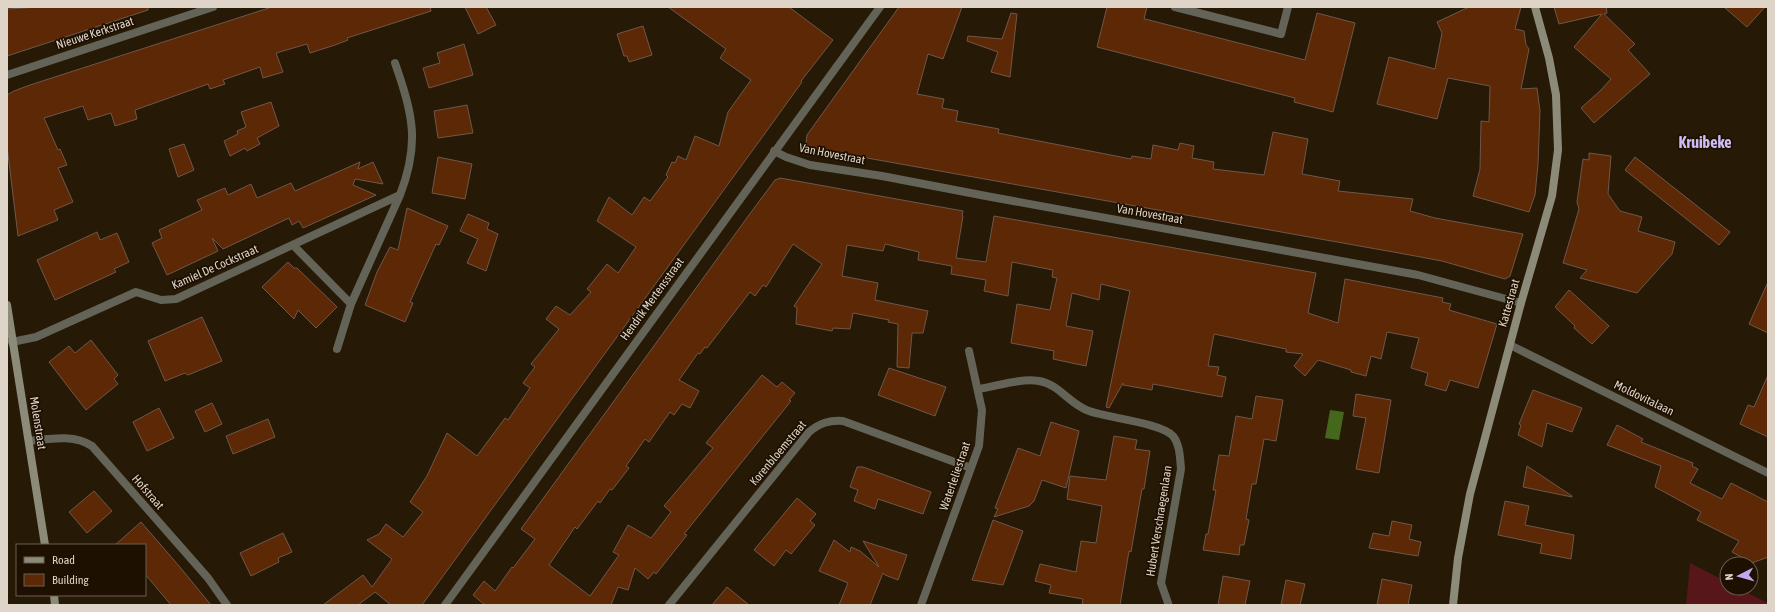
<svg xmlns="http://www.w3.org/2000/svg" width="1775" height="612" viewBox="0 0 1775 612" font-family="'Asap Condensed',sans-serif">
<rect width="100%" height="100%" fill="#261905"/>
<path fill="#57171a" d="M 1690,563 L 1727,582 L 1727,588 L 1738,588 L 1768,603 L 1768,605 L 1686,605 Z"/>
<path fill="#44671c" d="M 1330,410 L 1344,412 L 1339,440 L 1325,438 Z"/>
<path fill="#5c2805" stroke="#70574a" d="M 40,7 L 148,7 L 148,10 L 7,56 L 7,9 Z
M 272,7 L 430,7 L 431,11 L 347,38 L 348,40 L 335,45 L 310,53 L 307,44 L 276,53 L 283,72 L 263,78 L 260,67 L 223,80 L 225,84 L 210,89 L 208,84 L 135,110 L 137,119 L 115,126 L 111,113 L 88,120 L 83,106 L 44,118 L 58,150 L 60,149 L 67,165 L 58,168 L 73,202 L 54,210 L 58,220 L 18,236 L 7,146 L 7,95 L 14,91 L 30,85 Z
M 465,7 L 486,7 L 496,25 L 478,34 Z
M 668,7 L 789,7 L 833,40 L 801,81 L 802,82 L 763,136 L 422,605 L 391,605 L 375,592 L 358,605 L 323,605 L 363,575 L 372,587 L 392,559 L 367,540 L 379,534 L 386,524 L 403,537 L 423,512 L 410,502 L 427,476 L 447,433 L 477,456 L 505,418 L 508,420 L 530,388 L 523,383 L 535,367 L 531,364 L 559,329 L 546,319 L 556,306 L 570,315 L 591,292 L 587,289 L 607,264 L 618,273 L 636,247 L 597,221 L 609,197 L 632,215 L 644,197 L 650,201 L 668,177 L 666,175 L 672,162 L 675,163 L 678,156 L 686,160 L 695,136 L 719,146 L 728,112 L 751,80 L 720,58 L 726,49 Z
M 899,7 L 962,7 L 943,59 L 928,54 L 917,94 L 944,99 L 942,108 L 958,111 L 956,121 L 999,129 L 998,133 L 1131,159 L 1132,156 L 1151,159 L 1153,145 L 1178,150 L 1180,143 L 1194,146 L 1192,158 L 1214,162 L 1213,169 L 1264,175 L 1273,132 L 1308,139 L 1302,174 L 1340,181 L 1338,191 L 1413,199 L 1410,211 L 1435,218 L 1523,234 L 1510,276 L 1505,279 L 1442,261 L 1410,255 L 811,148 L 806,143 L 807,135 Z
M 1107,7 L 1147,7 L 1144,19 L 1145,19 L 1305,60 L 1317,13 L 1355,23 L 1333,112 L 1294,102 L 1295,98 L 1097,47 Z
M 1469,7 L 1521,7 L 1515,29 L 1524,31 L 1526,45 L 1529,49 L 1521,89 L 1537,88 L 1540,111 L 1538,164 L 1535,195 L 1529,212 L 1473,196 L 1480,169 L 1481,121 L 1489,122 L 1490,86 L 1448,78 L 1437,119 L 1377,104 L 1389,57 L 1435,69 L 1442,33 L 1437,22 Z
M 1554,7 L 1606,7 L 1607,13 L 1604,14 L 1635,44 L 1628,50 L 1650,74 L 1594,123 L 1581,108 L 1600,91 L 1611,79 L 1574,47 L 1602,14 L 1559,24 Z
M 1724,7 L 1765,7 L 1747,27 Z
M 1011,13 L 1017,14 L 1010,77 L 991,72 L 998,52 L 967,41 L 968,36 L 1002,39 Z
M 643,26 L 652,55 L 629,62 L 627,56 L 624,56 L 617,34 Z
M 464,44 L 473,75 L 429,88 L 423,68 L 440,63 L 437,53 Z
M 271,102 L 279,126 L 257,138 L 260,144 L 247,151 L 245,148 L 230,156 L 224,141 L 238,134 L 237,131 L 246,127 L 241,112 Z
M 467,105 L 473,133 L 438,138 L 434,111 Z
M 184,144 L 194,170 L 178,177 L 169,149 Z
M 1589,153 L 1611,156 L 1608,194 L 1620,211 L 1642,217 L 1638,231 L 1675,242 L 1672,254 L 1637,293 L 1580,278 L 1587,270 L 1563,263 L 1579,209 L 1577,202 L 1583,159 L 1589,160 Z
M 438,157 L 472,164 L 465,199 L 432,193 Z
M 1635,157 L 1730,232 L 1719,245 L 1625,170 Z
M 360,162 L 358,169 L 373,162 L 383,184 L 355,179 L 353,185 L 376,195 L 303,228 L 299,221 L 292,225 L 289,218 L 223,249 L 212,238 L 218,251 L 167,275 L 152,243 L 162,238 L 159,230 L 202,210 L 197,200 L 225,188 L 228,195 L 251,184 L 257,198 L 291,183 L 295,191 Z
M 780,178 L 963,211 L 962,216 L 963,216 L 956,258 L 986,262 L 994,216 L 1316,273 L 1308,313 L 1338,323 L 1345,279 L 1443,298 L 1442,302 L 1451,304 L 1449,310 L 1497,324 L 1478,388 L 1450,380 L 1446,391 L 1425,385 L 1428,373 L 1411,368 L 1419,338 L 1387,332 L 1381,359 L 1371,356 L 1366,376 L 1351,372 L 1351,370 L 1318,360 L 1305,376 L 1294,366 L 1303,354 L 1286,352 L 1286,349 L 1214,334 L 1208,366 L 1219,367 L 1217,375 L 1226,377 L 1222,397 L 1153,384 L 1152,390 L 1123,385 L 1123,383 L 1109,408 L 1106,407 L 1130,291 L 1101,284 L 1099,300 L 1072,293 L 1066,326 L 1093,331 L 1086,366 L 1053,359 L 1054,351 L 1011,343 L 1017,304 L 1050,310 L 1057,278 L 1052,277 L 1053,270 L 1012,262 L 1008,296 L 984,291 L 986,280 L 951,274 L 952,266 L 918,260 L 919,252 L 885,244 L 883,251 L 847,245 L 842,276 L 878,283 L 875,300 L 928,311 L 923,333 L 912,333 L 909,368 L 897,367 L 898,324 L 888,322 L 889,320 L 853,313 L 850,329 L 833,328 L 832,331 L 796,324 L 797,308 L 794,306 L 822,264 L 793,244 L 766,287 L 763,285 L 755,296 L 750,292 L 707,348 L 705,347 L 700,354 L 698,353 L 679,380 L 699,391 L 690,408 L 682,404 L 674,415 L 670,412 L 649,442 L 645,439 L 626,466 L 629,468 L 612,490 L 610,489 L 600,503 L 598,501 L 577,529 L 575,527 L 549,565 L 590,596 L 619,555 L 613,552 L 628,525 L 651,538 L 671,512 L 664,506 L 713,448 L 706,443 L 762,375 L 777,387 L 782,382 L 795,393 L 789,400 L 791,401 L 684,534 L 687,535 L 656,574 L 654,572 L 648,579 L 635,568 L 628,590 L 618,587 L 611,605 L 485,605 L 473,595 L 484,581 L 495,591 L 512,567 L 513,568 L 535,539 L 521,529 L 749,215 L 775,180 Z
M 407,208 L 448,226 L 439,245 L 436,244 L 418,284 L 410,302 L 413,303 L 405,322 L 365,305 L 377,272 L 390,247 L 398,250 Z
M 468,214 L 489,223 L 487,229 L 498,234 L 486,271 L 467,263 L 478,239 L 460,231 Z
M 97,232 L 100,240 L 117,233 L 129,262 L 114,269 L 116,272 L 55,300 L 37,260 Z
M 288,262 L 294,268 L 297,268 L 337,307 L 316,328 L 298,310 L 294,319 L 262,287 Z
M 1768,282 L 1768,333 L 1749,324 Z
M 1569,290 L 1609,326 L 1592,344 L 1574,328 L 1575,326 L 1555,307 Z
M 202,317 L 222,361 L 188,375 L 185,373 L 165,381 L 148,341 Z
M 91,340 L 118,375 L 114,379 L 118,384 L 86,410 L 49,362 L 69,346 L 75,353 Z
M 889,368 L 946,387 L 935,416 L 878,395 Z
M 1768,375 L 1768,437 L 1740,424 L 1748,405 L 1754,407 Z
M 1533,390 L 1582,408 L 1572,432 L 1547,423 L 1542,447 L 1518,435 L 1521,425 L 1519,424 Z
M 1356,394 L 1391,400 L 1379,473 L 1356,469 L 1366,418 L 1353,416 Z
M 1256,396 L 1283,400 L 1276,441 L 1264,439 L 1256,484 L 1252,484 L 1246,519 L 1249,520 L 1244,545 L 1240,545 L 1239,555 L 1203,550 L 1206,534 L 1208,534 L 1216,490 L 1213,490 L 1219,455 L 1229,456 L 1236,416 L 1252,419 Z
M 212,403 L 222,424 L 205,432 L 195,411 Z
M 159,408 L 174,438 L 147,451 L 133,422 Z
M 268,419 L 275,437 L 233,454 L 226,436 Z
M 1051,422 L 1079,431 L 1066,488 L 1042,480 L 1034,501 L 1029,506 L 994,517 L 998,509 L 995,508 L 1018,448 L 1040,456 Z
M 1617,425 L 1643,439 L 1641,442 L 1693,463 L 1692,466 L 1698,469 L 1690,483 L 1722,499 L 1731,483 L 1768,502 L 1768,557 L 1752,563 L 1732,552 L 1739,541 L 1697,520 L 1701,512 L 1655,487 L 1661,466 L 1607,445 Z
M 1114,436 L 1137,440 L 1135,449 L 1150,451 L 1144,489 L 1142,489 L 1131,552 L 1129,551 L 1120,605 L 1082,605 L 1083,599 L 1049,593 L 1051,585 L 1035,581 L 1040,564 L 1076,572 L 1081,541 L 1096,543 L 1102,506 L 1067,499 L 1070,476 L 1106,480 Z
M 1527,466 L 1572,496 L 1572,497 L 1523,487 Z
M 857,467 L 863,467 L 931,492 L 923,514 L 878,499 L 875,509 L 854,501 L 858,490 L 850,487 Z
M 94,491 L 112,511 L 87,533 L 69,512 Z
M 797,498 L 816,514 L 810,521 L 815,525 L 791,554 L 786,550 L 774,566 L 754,550 Z
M 1505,501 L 1529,506 L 1525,525 L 1574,535 L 1571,559 L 1540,553 L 1542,544 L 1498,535 Z
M 993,520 L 1023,531 L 1003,585 L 972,580 Z
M 1392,521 L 1412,525 L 1409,539 L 1421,542 L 1418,556 L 1369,548 L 1373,533 L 1389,536 Z
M 141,522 L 179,566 L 211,605 L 171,605 L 145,574 L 145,545 L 115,545 Z
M 283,533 L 292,552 L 278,558 L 279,562 L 251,576 L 240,553 Z
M 834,540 L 850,552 L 851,547 L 860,551 L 879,567 L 863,541 L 907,555 L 898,580 L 885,575 L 883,573 L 870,605 L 839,605 L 848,583 L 819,571 Z
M 1223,576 L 1250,581 L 1245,605 L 1218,605 Z
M 1382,579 L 1412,585 L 1408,605 L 1377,605 Z
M 1286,580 L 1305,584 L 1300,605 L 1281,605 Z
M 727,587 L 749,605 L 712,605 Z"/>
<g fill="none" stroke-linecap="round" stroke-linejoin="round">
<path stroke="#636357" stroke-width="8" d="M 1175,7 L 1281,34 L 1288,7
M 7,75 L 213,7
M 774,151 L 786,157 L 810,165 L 882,176 L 986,196 L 1418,275 L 1521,303
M 293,245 L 351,304
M 12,342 L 36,337 L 136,292 L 161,300 L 176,299 L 400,195 C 420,143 413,115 395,63
M 1510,345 L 1768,473
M 337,349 L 351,304 L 400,195
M 979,389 C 998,386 1020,378 1039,381 C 1059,384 1070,405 1089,411 C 1108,418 1162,423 1173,436 C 1180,445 1180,458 1181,469 L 1161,583 L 1168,603
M 29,441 C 50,439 73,434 92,446 L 208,578 L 227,605
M 445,605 L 880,7
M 669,605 L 809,432 C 820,423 829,420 843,421 L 971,468
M 921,605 L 979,446 L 982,410 L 969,351"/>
<path stroke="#8c8b79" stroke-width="8" d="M 7,305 L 45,545
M 54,595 L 55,605
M 1453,605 L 1458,558 L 1470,494 L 1521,303 L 1552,196 L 1558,150 L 1556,95 L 1549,58 L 1535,7"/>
</g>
<g text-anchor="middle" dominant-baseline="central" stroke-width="3.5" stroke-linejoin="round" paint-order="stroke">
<g font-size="12" fill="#ded5c8" stroke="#1d1000">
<text transform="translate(95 33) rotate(-18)">Nieuwe Kerkstraat</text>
<text transform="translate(832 154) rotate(11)">Van Hovestraat</text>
<text transform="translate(1150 214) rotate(10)">Van Hovestraat</text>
<text transform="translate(215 267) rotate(-24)">Kamiel De Cockstraat</text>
<text transform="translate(652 299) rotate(-54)">Hendrik Mertensstraat</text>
<text transform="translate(1509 303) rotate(-74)">Kattestraat</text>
<text transform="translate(1644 398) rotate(26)">Moldovitalaan</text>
<text transform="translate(38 423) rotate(81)">Molenstraat</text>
<text transform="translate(778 453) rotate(-50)">Korenbloemstraat</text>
<text transform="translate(955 476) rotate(-71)">Waterleliestraat</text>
<text transform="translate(148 492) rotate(49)">Hofstraat</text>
<text transform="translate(1159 521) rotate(-81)">Hubert Verschraegenlaan</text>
</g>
<g font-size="16" font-weight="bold" fill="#d0bcf5" stroke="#1d1000">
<text x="1705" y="142">Kruibeke</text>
</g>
</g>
<rect width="1775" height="612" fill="none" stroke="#ded5c8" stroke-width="16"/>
<rect x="16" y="544" width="130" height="52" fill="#1d1000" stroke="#6a5f50"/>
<rect x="24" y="557" width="20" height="6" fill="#8c8b79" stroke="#6a5f50"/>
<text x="52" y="564" font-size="12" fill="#ded5c8">Road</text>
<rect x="24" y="574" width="20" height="12" fill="#5c2805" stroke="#6a5f50"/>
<text x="52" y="584" font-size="12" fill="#ded5c8">Building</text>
<g transform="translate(1739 576) rotate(264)"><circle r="19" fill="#1d1000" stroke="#6a5f50"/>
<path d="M0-3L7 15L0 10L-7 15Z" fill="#c2a7f2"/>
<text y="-6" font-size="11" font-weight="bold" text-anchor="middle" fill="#ded5c8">N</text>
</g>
</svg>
